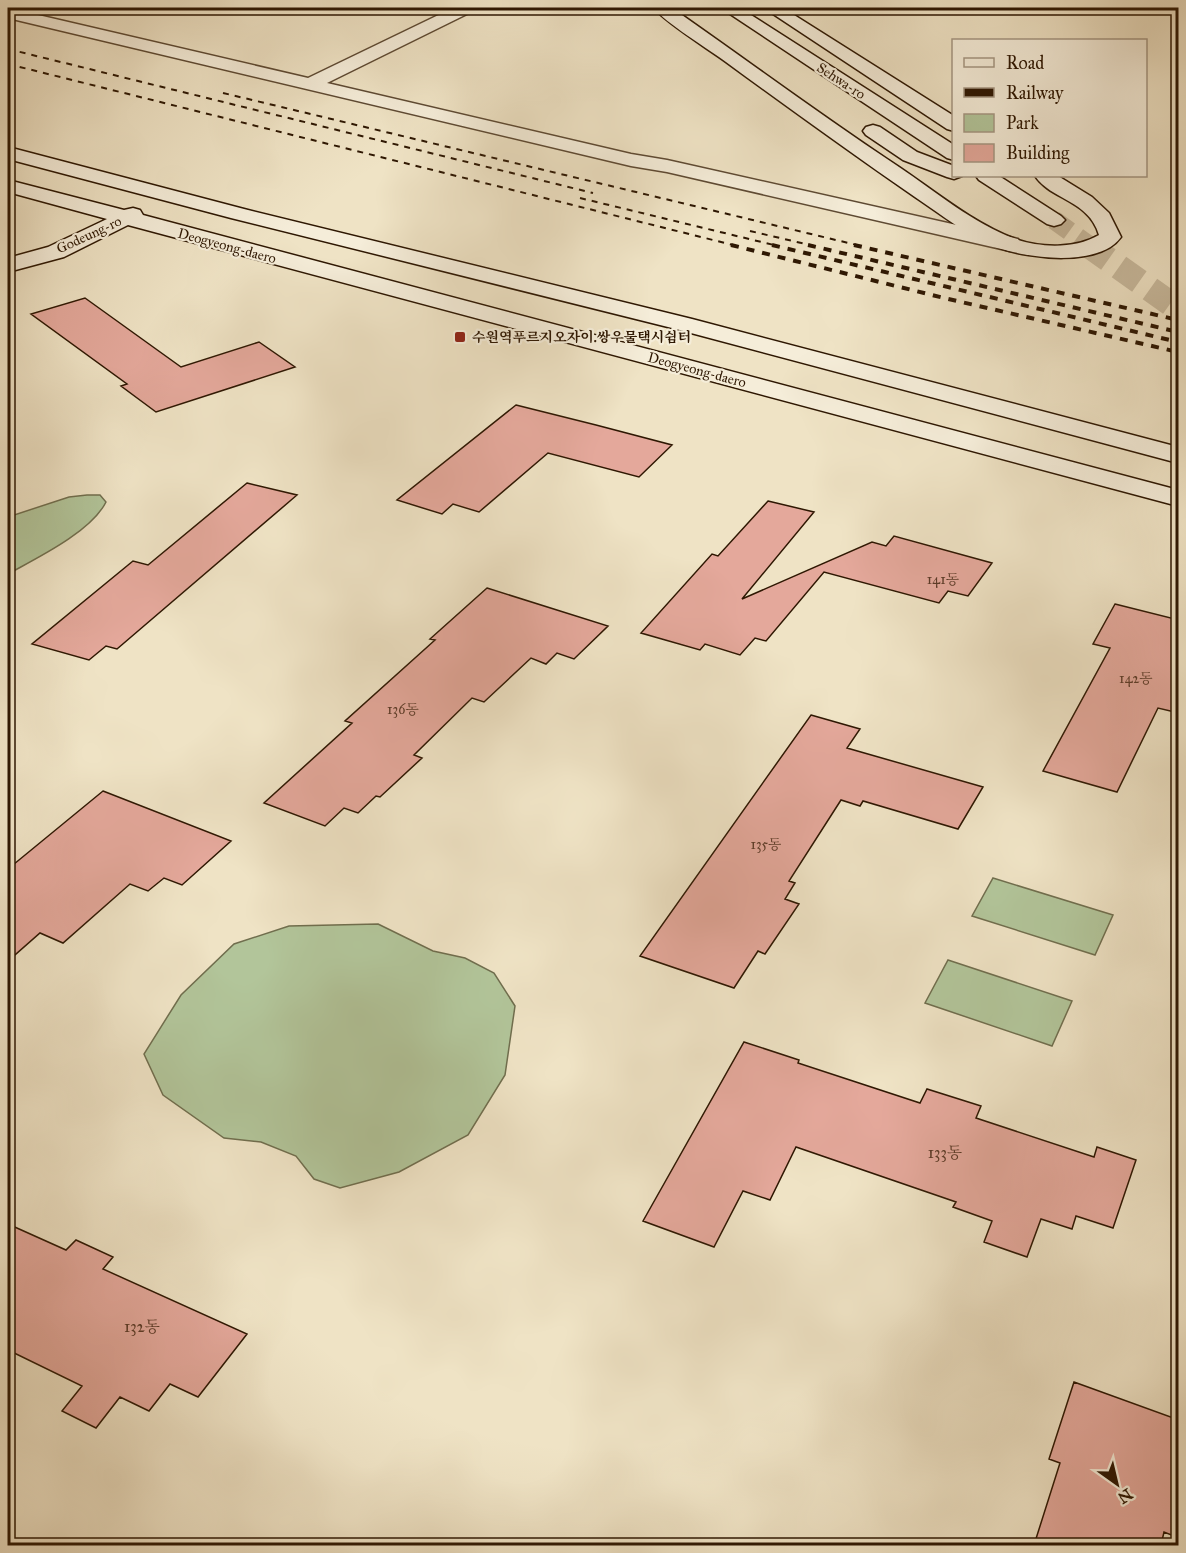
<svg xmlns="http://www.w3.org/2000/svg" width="1186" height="1553" viewBox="0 0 1186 1553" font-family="'IM FELL Great Primer','Noto Serif KR',serif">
<rect width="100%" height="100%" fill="#efe3c5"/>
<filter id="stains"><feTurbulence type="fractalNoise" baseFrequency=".00333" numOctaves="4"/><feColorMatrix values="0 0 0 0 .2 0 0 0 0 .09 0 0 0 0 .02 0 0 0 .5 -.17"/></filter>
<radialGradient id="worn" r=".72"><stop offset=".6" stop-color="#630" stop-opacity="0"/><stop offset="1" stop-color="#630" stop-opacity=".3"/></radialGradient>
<path fill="#b2c59a" stroke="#706e4e" stroke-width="1.5" d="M 87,495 L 100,495 L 106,502 C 91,532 37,558 8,574 L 8,517 L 69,497 Z
M 993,878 L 1113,915 L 1095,955 L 972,916 Z
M 378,924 L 433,951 L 465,958 L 494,973 L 515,1006 L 505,1075 L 468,1135 L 399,1172 L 340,1188 L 314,1179 L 296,1156 L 261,1142 L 224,1138 L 163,1095 L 144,1054 L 181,995 L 234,944 L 289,926 Z
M 948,960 L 1072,1001 L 1052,1046 L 925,1003 Z"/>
<path fill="#e4a89b" stroke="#2e1702" stroke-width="1.5" d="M 85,298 L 181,367 L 259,342 L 295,367 L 156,412 L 121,386 L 127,384 L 31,314 Z
M 516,405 L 596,425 L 672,445 L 639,477 L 548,453 L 479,512 L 453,504 L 442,514 L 397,500 Z
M 247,483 L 297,495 L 117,649 L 106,646 L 89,660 L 32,644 L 133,561 L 148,565 Z
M 768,501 L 814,512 L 742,599 L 872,542 L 886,546 L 894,536 L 992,563 L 968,596 L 948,591 L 939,603 L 824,572 L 766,641 L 755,638 L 740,655 L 705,644 L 700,650 L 641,633 L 712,554 L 718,556 Z
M 487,588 L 608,626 L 574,659 L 557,653 L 546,664 L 531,658 L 484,702 L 472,698 L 414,755 L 422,758 L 380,797 L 376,796 L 358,813 L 344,808 L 325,826 L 264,803 L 352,723 L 345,721 L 435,640 L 430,639 Z
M 1115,604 L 1179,620 L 1179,713 L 1158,708 L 1117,792 L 1043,771 L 1110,648 L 1093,644 Z
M 811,715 L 860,729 L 847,748 L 983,787 L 958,829 L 863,801 L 860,806 L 841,800 L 789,881 L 795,883 L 785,899 L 799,904 L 765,954 L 758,951 L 734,988 L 640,956 Z
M 103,791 L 231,841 L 182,885 L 164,878 L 148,891 L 130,884 L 63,943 L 40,933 L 8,961 L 8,869 Z
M 744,1042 L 799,1060 L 798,1063 L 920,1103 L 927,1089 L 981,1106 L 976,1118 L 1094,1157 L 1097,1147 L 1136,1160 L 1113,1228 L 1076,1216 L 1072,1229 L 1041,1219 L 1027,1257 L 984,1242 L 992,1221 L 953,1207 L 956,1202 L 796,1147 L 770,1200 L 743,1191 L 714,1247 L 643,1221 Z
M 8,1224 L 66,1250 L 76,1240 L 113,1257 L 103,1269 L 247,1334 L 198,1397 L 170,1384 L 149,1411 L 120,1397 L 96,1428 L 62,1411 L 82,1386 L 8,1350 Z
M 1074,1382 L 1179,1420 L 1179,1538 L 1164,1532 L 1161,1545 L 1034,1545 L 1060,1463 L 1049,1459 Z"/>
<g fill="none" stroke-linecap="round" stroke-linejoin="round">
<path stroke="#c8ba9e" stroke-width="19" stroke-dasharray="19 10" stroke-linecap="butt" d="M 1054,220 L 1090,246"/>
<path stroke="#c8ba9e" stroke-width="25" stroke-dasharray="25 13" stroke-linecap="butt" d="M 1088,245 L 1178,309"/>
<g stroke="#5e4a33" stroke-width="3">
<path id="street" d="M 8,8 L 308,78 L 453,8 L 473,8 L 471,12 L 327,83 L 631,154 L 667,160 L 1010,237 L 1018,239 L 1021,244 L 1018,249 L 1010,251 L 667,172 L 631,166 L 8,18 Z"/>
</g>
<g stroke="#2e1702" stroke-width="3">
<path id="secondary" d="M 654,8 L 672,8 C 748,61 822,116 899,167 C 936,192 973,223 1015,239 C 1041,248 1075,249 1099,235 C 1089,200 1051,200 1035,176 L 1058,176 L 1092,197 L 1109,213 L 1121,237 C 1100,267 1030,259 1000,248 C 969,237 942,215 915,197 C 851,153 789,108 726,62 C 710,50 664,22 654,8 Z
M 721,8 L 740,8 L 954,145 L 954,160 L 947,158 Z
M 764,8 L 783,8 L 954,116 L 954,131 L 947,129 Z
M 873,125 L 880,127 L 917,152 L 954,166 L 954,176 L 962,176 L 954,179 L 947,177 L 903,160 L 866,135 L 863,131 L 866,127 Z
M 8,147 L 244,209 L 692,319 L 1178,447 L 1178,463 L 676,329 L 231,218 L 8,159 Z
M 976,176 L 999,176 L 1061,216 L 1065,220 L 1061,224 L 1054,226 L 1047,224 L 979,180 Z
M 8,180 L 124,210 L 133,208 L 140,210 L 143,215 L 1178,490 L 1178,506 L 128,225 L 64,257 L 8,272 L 8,258 L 48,247 L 107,219 L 8,192 Z"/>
</g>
<use href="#street" fill="#f5edd9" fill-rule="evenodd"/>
<use href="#secondary" fill="#f5edd9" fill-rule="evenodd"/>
<path stroke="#2e1702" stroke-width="2" stroke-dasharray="6 6" stroke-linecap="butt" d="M 8,49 L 593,193
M 8,64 L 737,246
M 223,93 L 861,246
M 580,198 L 778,246
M 750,231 L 814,246"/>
<path stroke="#2e1702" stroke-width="4" stroke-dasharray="8 8" stroke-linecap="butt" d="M 731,245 L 944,298 L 1178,352
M 772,245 L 1178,342
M 808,245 L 1178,332
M 854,245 L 1178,320"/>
</g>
<rect fill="#8f2418" stroke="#f5edd9" stroke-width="2" x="454" y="331" width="12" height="12" rx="3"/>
<g text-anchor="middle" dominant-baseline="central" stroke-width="4.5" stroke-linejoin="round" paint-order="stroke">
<g font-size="14" fill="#2e1702" stroke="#f5edd9">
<text transform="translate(841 81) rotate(33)">Sehwa-ro</text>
<text transform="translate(89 235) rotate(-25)">Godeung-ro</text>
<text transform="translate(227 246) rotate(15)">Deogyeong-daero</text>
<text transform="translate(697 370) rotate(15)">Deogyeong-daero</text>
</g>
<g font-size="14" font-weight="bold" fill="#2e1702" stroke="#f5edd9" text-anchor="start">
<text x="472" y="337">수원역푸르지오자이.쌍우물택시쉼터</text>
</g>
<g font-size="14" fill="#5c3b28">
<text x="943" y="579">141동</text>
<text x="1136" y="678">142동</text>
<text x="403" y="709">136동</text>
<text x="766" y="844">135동</text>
</g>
<g font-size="16" fill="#5c3b28">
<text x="945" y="1152">133동</text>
<text x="142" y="1326">132동</text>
</g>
</g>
<rect width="1186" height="1553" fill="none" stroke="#efe3c5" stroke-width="30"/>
<rect x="9" y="9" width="1168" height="1535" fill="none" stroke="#2e1702" stroke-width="3"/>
<rect x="15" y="15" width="1156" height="1523" fill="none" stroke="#2e1702" stroke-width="1.5"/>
<rect x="952" y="39" width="195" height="138" fill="#f5edd9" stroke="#a59783" stroke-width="1.5"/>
<rect x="964" y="58" width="30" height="9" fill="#f5edd9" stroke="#a59783" stroke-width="1.5"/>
<text x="1006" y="69" font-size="18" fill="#2e1702">Road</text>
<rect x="964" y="88" width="30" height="9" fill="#2e1702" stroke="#a59783" stroke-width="1.5"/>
<text x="1006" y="99" font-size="18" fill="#2e1702">Railway</text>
<rect x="964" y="114" width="30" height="18" fill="#b2c59a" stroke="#a59783" stroke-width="1.5"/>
<text x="1006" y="129" font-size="18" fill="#2e1702">Park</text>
<rect x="964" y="144" width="30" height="18" fill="#e4a89b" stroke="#a59783" stroke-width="1.5"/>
<text x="1006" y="159" font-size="18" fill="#2e1702">Building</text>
<g transform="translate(1117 1484) rotate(146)" stroke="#f5edd9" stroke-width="4.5" paint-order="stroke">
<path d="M0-4.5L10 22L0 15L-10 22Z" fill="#2e1702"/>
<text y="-9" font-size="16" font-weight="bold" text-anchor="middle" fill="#2e1702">N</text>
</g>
<rect width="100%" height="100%" filter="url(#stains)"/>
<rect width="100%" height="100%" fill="url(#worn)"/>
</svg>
